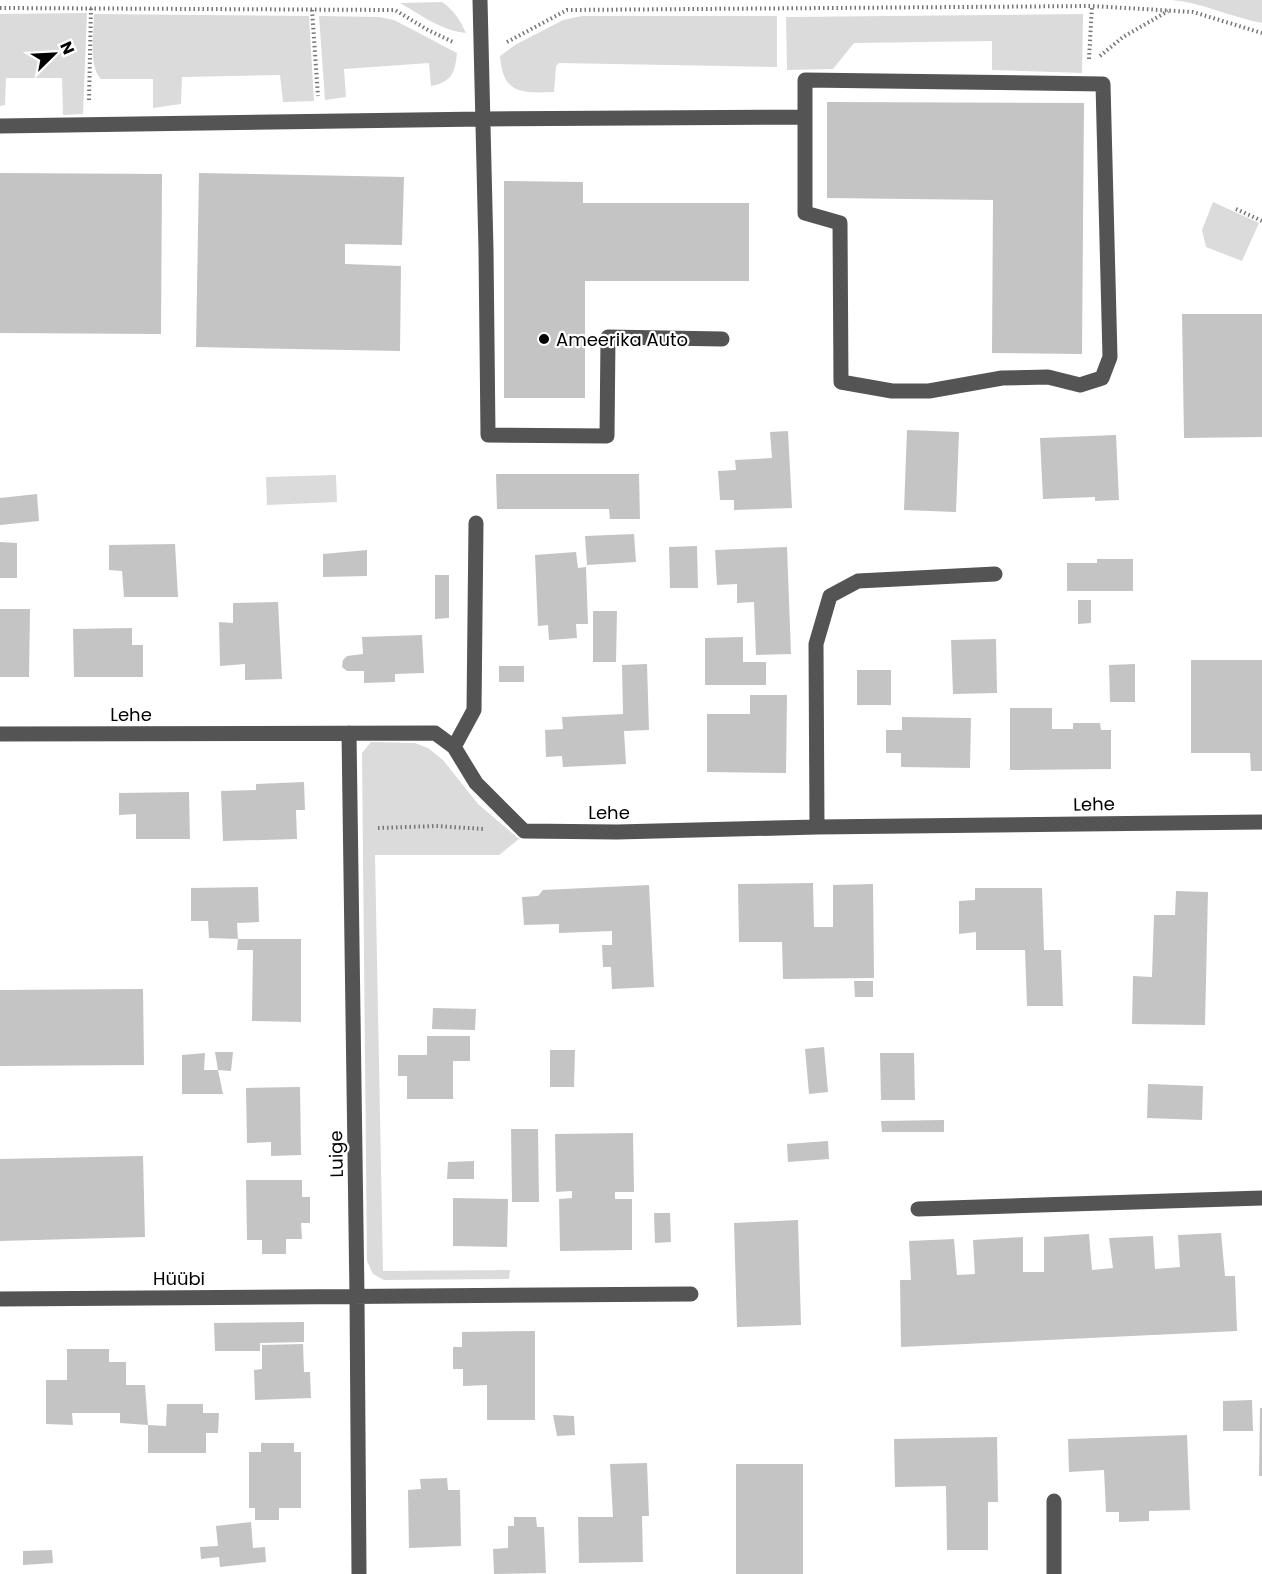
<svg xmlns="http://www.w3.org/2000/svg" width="1262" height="1574" viewBox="0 0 1262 1574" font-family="Poppins,sans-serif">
<rect width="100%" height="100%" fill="#fff"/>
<path fill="#dbdbdb" d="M 1172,0 L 1262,0 L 1262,23 C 1231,17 1203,3 1172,0 Z
M 442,2 C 454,10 460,20 466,33 C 440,30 423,16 400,3 Z
M 87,13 L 83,114 L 63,115 L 62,78 L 6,78 L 5,105 L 0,106 L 0,14 Z
M 94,14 L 309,16 L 314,101 L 283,102 L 280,75 L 182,77 L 181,104 L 153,108 L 153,79 L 101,79 C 88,67 94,31 94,14 Z
M 1083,14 L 1082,73 L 992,70 L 992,41 L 854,43 L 833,69 L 787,70 L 786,17 Z
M 319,16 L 379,17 L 394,20 L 457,53 C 455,73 452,82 431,86 L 429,63 L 344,69 L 346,97 L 325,100 Z
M 582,16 L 777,16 L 777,67 L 559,63 L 556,66 L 554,92 C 522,93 503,95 500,56 L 515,45 L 563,20 Z
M 1213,202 L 1259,223 L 1242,261 L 1206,247 L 1202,230 Z
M 336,475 L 337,502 L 267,505 L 266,477 Z
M 371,742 L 415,743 L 428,748 L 443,760 L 478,804 L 519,839 L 499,855 L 375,855 L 383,1271 L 510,1270 L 509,1279 L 384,1280 L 373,1274 L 367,1261 L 362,753 Z"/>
<path fill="#c4c4c4" d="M 827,102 L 1084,103 L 1082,354 L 992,353 L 993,200 L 827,198 Z
M 0,173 L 162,174 L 161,334 L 0,333 Z
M 199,173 L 404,177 L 402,245 L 345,244 L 345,264 L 401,266 L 400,351 L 196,347 Z
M 504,181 L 583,182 L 583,203 L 749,203 L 749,281 L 585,281 L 585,398 L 504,398 Z
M 1182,314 L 1262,314 L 1262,437 L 1184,438 Z
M 907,430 L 959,432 L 956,512 L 904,510 Z
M 788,431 L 792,508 L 734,510 L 734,500 L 720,500 L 718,471 L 736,470 L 735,460 L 772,458 L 770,432 Z
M 1116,435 L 1119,500 L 1095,501 L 1095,497 L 1043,499 L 1040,438 Z
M 496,474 L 639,474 L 640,519 L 610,519 L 609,509 L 497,509 Z
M 37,494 L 39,521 L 0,525 L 0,498 Z
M 634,534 L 636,562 L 587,565 L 585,536 Z
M 0,542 L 17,543 L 17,578 L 0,578 Z
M 175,544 L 178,597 L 124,597 L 122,571 L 109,570 L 109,545 Z
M 697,546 L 698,588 L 670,588 L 669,547 Z
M 787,547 L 791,654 L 756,655 L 754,602 L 737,603 L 737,584 L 717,585 L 715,550 Z
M 367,550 L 367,576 L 323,577 L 323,554 Z
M 576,552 L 578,568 L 586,567 L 588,624 L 576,624 L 577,638 L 549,640 L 548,625 L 538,626 L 535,555 Z
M 1097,559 L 1133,559 L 1133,591 L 1067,591 L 1067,563 L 1097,563 Z
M 435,575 L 449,575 L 449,618 L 435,619 Z
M 1078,600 L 1091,600 L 1091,623 L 1078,624 Z
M 278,602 L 282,679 L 245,680 L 245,664 L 220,666 L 219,622 L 233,623 L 233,603 Z
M 0,609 L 30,609 L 29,677 L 0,677 Z
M 593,611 L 617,611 L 616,662 L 593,662 Z
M 132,628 L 132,645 L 143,645 L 143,677 L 74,677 L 73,629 Z
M 422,635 L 424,673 L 395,674 L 395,682 L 364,683 L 364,671 L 347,671 L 342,667 L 343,660 L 347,656 L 363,654 L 362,637 Z
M 743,637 L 743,662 L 766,662 L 766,685 L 705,685 L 705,638 Z
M 996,639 L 997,693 L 953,694 L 951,640 Z
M 1191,660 L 1262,660 L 1262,771 L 1251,771 L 1250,753 L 1191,753 Z
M 647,664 L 649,730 L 624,731 L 626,764 L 563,767 L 562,756 L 546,757 L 545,730 L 563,729 L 562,717 L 623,714 L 622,665 Z
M 1135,664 L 1135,702 L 1110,702 L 1109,665 Z
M 499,666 L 524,666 L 524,682 L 499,682 Z
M 857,670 L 891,670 L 891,705 L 857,705 Z
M 750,695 L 787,695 L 786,773 L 707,772 L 707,714 L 750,714 Z
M 1010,708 L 1052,708 L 1052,729 L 1073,729 L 1073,723 L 1100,723 L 1101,730 L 1111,730 L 1111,769 L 1010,770 Z
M 902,717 L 971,718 L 970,768 L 901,767 L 901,753 L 886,753 L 886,730 L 902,730 Z
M 304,782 L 305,810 L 296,810 L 297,839 L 223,841 L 221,791 L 256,790 L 256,784 Z
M 189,792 L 190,839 L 136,839 L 136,814 L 119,815 L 119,793 Z
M 813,883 L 814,927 L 833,927 L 833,885 L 873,884 L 874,978 L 783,979 L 782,942 L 739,942 L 738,884 Z
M 649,885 L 654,987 L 612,989 L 611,967 L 603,967 L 602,945 L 612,945 L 612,931 L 559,933 L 559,924 L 524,925 L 522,897 L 538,896 L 543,890 Z
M 258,887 L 259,922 L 237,923 L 238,939 L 209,938 L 208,921 L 191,921 L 191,888 Z
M 975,888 L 1042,888 L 1044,950 L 1061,950 L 1063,1006 L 1027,1006 L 1025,950 L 976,950 L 976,932 L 959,934 L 959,901 L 975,900 Z
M 1176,891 L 1208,892 L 1205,1025 L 1132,1024 L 1133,976 L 1152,977 L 1154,915 L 1175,915 Z
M 238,939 L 301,939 L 301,1022 L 252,1021 L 253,950 L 237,950 Z
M 854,981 L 873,981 L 873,997 L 855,997 Z
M 143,989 L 144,1065 L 0,1066 L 0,990 Z
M 433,1008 L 476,1009 L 475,1030 L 432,1029 Z
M 427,1036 L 470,1036 L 470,1061 L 453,1061 L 453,1099 L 407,1099 L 407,1076 L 398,1076 L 398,1055 L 427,1055 Z
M 824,1047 L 828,1092 L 809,1094 L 805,1049 Z
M 550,1050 L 575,1050 L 574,1087 L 550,1087 Z
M 215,1052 L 233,1052 L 231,1071 L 218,1070 Z
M 205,1053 L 204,1070 L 218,1070 L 223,1094 L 182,1094 L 182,1055 Z
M 880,1053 L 914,1053 L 915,1100 L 881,1100 Z
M 1148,1084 L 1203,1086 L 1202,1120 L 1147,1118 Z
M 300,1087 L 301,1155 L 271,1156 L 271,1142 L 247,1143 L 246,1088 Z
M 944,1120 L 944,1132 L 882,1132 L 881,1121 Z
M 511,1129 L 538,1129 L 539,1202 L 512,1202 Z
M 633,1133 L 634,1192 L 615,1192 L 615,1199 L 632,1199 L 632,1250 L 560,1251 L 559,1199 L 572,1198 L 572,1191 L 556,1192 L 555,1134 Z
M 828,1141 L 829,1159 L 788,1162 L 787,1144 Z
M 143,1156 L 145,1237 L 0,1241 L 0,1159 Z
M 474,1161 L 474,1179 L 447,1179 L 448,1162 Z
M 246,1180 L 302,1180 L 302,1197 L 310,1197 L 310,1223 L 301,1223 L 302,1239 L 286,1239 L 286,1254 L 262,1254 L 262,1240 L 247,1240 Z
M 453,1198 L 508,1199 L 507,1247 L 453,1246 Z
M 654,1213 L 670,1213 L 671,1242 L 655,1243 Z
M 798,1220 L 801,1325 L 737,1327 L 734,1223 Z
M 1221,1233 L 1225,1276 L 1235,1276 L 1237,1331 L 901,1347 L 900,1280 L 911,1280 L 909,1241 L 954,1239 L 957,1275 L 975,1274 L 973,1240 L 1023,1237 L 1023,1272 L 1044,1272 L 1044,1237 L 1089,1234 L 1092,1270 L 1113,1268 L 1109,1238 L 1153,1236 L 1155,1269 L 1180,1267 L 1178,1235 Z
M 304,1322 L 304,1342 L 260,1343 L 260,1351 L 215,1351 L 214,1323 Z
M 535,1331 L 535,1420 L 487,1420 L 487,1385 L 463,1386 L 463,1369 L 453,1369 L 453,1347 L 462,1347 L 462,1332 Z
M 303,1344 L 304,1372 L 310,1372 L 311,1398 L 255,1400 L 254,1370 L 262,1369 L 262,1345 Z
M 67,1349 L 109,1349 L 109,1362 L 126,1362 L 126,1385 L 145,1385 L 148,1425 L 120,1423 L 120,1413 L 72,1413 L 73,1425 L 46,1424 L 46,1380 L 67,1380 Z
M 1252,1400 L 1253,1431 L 1223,1431 L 1223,1401 Z
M 167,1404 L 203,1404 L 203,1413 L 219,1413 L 218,1433 L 206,1433 L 206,1453 L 148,1453 L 148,1425 L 166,1426 Z
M 1260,1408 L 1262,1408 L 1262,1476 L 1259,1476 Z
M 553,1415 L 574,1416 L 575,1435 L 557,1436 Z
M 1187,1435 L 1190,1510 L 1149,1511 L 1149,1521 L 1119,1522 L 1119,1512 L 1106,1512 L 1104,1470 L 1069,1472 L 1068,1439 Z
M 997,1437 L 998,1502 L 988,1502 L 988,1550 L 947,1550 L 946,1486 L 895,1487 L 894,1439 Z
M 261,1443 L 294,1443 L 294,1452 L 301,1452 L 301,1508 L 279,1508 L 279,1520 L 255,1520 L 255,1508 L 249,1508 L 249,1452 L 261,1452 Z
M 647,1463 L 649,1516 L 642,1516 L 643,1562 L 579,1563 L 578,1517 L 613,1517 L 610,1464 Z
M 736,1464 L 803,1464 L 803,1574 L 736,1574 Z
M 447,1478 L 448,1490 L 460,1490 L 461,1546 L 409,1548 L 408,1490 L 421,1489 L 420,1479 Z
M 514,1517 L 536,1517 L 537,1527 L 544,1527 L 546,1573 L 494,1574 L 493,1549 L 508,1548 L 508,1526 L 514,1526 Z
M 251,1522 L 253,1548 L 265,1547 L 266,1562 L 220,1567 L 219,1557 L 201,1559 L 200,1547 L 218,1546 L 216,1526 Z
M 52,1550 L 53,1563 L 23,1565 L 23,1551 Z"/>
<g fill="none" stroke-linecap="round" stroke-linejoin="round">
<path stroke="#767676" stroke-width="4" stroke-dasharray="1.5 3" stroke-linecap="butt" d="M 0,8 L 395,10 L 428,30 L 455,43
M 312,10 L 318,96
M 507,42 L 567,10 L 1092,6 L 1193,12 L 1262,33
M 1100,56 L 1123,37 L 1168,11
M 1089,59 L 1092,6
M 89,100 L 91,8
M 1236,209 L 1262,221
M 378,828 L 436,826 L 484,829"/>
<path stroke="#545454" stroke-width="15" d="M 480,0 L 486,250 L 488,435 L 607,436 L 608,337 L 722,339
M 0,126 L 483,119 L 805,117 L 805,213 L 840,223 L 841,382 L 892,391 L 929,391 L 1002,378 L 1048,377 L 1080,385 L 1102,378 L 1110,357 L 1103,84 L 805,80 L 805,117
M 349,733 L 357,1296 L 359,1574
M 0,734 L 435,733 L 454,747 L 476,783 L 524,831 L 617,832 L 817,827 L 1262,822
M 454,747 L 474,710 L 476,523
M 817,827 L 816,644 L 830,596 L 858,581 L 995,574
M 918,1209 L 1262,1198
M 0,1299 L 691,1294
M 1054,1501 L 1054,1574"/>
</g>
<circle fill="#000" stroke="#fff" stroke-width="2" cx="544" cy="339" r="6"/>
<g text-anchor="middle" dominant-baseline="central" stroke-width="4.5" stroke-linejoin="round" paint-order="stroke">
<g font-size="18" fill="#000" stroke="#fff" text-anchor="start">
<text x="556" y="339">Ameerika Auto</text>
</g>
<g font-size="18" fill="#000" stroke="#fff">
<text x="131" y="714">Lehe</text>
<text transform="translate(1094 804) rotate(-1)">Lehe</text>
<text x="609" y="812">Lehe</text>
<text transform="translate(336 1154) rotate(-91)">Luige</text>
<text x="179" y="1278">Hüübi</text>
</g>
</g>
<g transform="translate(54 54) rotate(66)" stroke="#ffffff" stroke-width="4.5" paint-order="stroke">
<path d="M0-4.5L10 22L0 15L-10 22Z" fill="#000000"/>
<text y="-9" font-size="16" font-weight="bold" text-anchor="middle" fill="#000000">N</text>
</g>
</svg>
